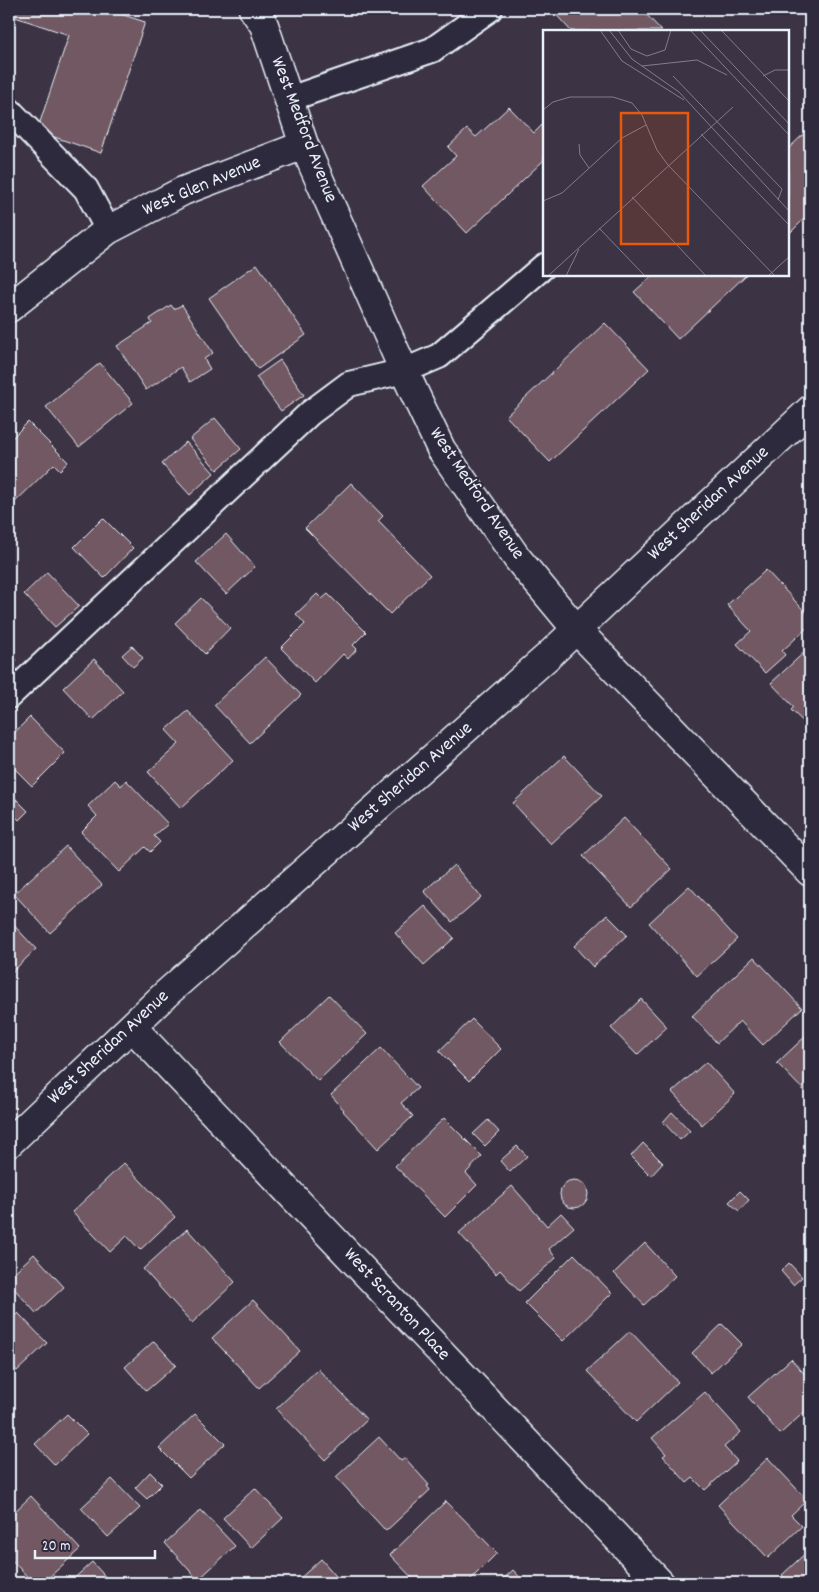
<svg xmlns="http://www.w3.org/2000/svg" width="819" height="1592" viewBox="0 0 819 1592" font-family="Dekko,sans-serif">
<rect width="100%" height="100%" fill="#3c3344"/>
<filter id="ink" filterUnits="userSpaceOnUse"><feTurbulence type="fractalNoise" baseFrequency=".02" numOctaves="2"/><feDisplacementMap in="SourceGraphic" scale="10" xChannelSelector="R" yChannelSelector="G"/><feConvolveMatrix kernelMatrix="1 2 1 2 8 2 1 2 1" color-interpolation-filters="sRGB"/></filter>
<g filter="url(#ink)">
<path fill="#715962" stroke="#e8f1f8" d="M 9,9 L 105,9 L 145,22 L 101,153 L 37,131 L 69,35 L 9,15 Z
M 551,9 L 641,9 L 662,31 L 571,31 Z
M 509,107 L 534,133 L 544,123 L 544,160 L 467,233 L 423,186 L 456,156 L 448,147 L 467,129 L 476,137 Z
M 810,128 L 810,213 L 788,235 L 788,149 Z
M 257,264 L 306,335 L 258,369 L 209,298 Z
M 653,275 L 746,275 L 678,339 L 634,292 Z
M 171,305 L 174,309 L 182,305 L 213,353 L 204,359 L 210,369 L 190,382 L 181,367 L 146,390 L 117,346 L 152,323 L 150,319 Z
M 605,323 L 649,369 L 550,462 L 506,416 Z
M 280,360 L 304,395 L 281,411 L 256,377 Z
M 100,363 L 133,403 L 79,447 L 46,407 Z
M 215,418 L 241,449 L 217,470 L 190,439 Z
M 28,422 L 68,462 L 60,470 L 54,464 L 10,507 L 9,434 L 12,438 Z
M 186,442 L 214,473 L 190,495 L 162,464 Z
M 351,483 L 383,516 L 378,521 L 430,575 L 390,614 L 305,528 Z
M 103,518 L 133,548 L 104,578 L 74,547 Z
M 226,534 L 255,567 L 226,594 L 196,562 Z
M 766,570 L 810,617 L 810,625 L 782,651 L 785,655 L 765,673 L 737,644 L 751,631 L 727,605 Z
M 47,572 L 79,606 L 55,627 L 24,594 Z
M 317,594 L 322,599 L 328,594 L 366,632 L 353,645 L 357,649 L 348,659 L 343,654 L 315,683 L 281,648 L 305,624 L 296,614 Z
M 201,598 L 230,628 L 205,654 L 175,623 Z
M 132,646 L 143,658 L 133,667 L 122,655 Z
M 810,647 L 810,728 L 791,710 L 794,707 L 771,683 Z
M 9,651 L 17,660 L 9,668 Z
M 265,657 L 301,695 L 250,743 L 214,705 Z
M 94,659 L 123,691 L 93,720 L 63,688 Z
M 188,711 L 233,760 L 181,808 L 148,772 L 179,744 L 166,730 Z
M 30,717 L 65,753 L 32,786 L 9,763 L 9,738 Z
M 564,756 L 602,796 L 551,844 L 513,803 Z
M 115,780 L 121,786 L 126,780 L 168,824 L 154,836 L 160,842 L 150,852 L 145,847 L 119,872 L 81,832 L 97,816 L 88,806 Z
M 9,791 L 17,800 L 9,808 Z
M 17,800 L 28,811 L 19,820 L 9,810 L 9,808 Z
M 624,818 L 672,869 L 631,907 L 583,856 Z
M 66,846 L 102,885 L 50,933 L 14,894 Z
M 454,865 L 481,897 L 452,922 L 424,891 Z
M 689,886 L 737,939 L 697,976 L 649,923 Z
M 425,906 L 454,938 L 424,965 L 395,933 Z
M 607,915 L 627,935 L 593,967 L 574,946 Z
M 9,920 L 36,949 L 9,975 Z
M 754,957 L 802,1008 L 763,1045 L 740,1021 L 717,1043 L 692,1016 Z
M 329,995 L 367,1034 L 318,1081 L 280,1042 Z
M 641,999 L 667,1027 L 637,1055 L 611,1028 Z
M 472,1019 L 501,1049 L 469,1081 L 439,1051 Z
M 810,1032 L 810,1097 L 777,1063 Z
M 381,1048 L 418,1088 L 401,1103 L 413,1116 L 378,1149 L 343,1111 L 344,1110 L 331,1095 Z
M 706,1062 L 735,1094 L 702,1125 L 672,1092 Z
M 672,1112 L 690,1131 L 680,1140 L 663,1122 Z
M 444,1118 L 482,1156 L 466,1173 L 477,1185 L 445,1217 L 395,1166 Z
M 488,1120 L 499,1132 L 485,1146 L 473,1134 Z
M 643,1143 L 663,1163 L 651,1176 L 631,1156 Z
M 517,1146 L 527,1156 L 510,1172 L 500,1161 Z
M 124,1163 L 175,1217 L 140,1250 L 127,1236 L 110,1252 L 72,1212 Z
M560 1194a14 14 0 1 1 28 0a14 14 0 1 1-28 0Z
M 512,1186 L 547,1226 L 561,1213 L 574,1227 L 549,1249 L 556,1258 L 519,1291 L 500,1270 L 496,1274 L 459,1233 Z
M 740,1191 L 749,1200 L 739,1211 L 729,1202 Z
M 187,1229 L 235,1282 L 192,1323 L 143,1269 Z
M 645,1243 L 675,1276 L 644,1305 L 614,1273 Z
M 34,1254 L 64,1287 L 36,1313 L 9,1283 L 9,1277 Z
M 574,1254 L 612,1293 L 563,1341 L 525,1303 Z
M 789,1263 L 802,1277 L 793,1285 L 781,1271 Z
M 253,1300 L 300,1351 L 259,1388 L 212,1338 Z
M 18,1313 L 47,1343 L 17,1371 L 9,1362 L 9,1321 Z
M 722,1324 L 742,1344 L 711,1373 L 692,1353 Z
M 630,1331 L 678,1382 L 636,1422 L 587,1371 Z
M 154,1341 L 176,1365 L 146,1391 L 125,1367 Z
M 791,1359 L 810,1380 L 810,1407 L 780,1434 L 748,1397 Z
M 318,1369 L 367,1420 L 325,1460 L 276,1409 Z
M 705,1392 L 741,1432 L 724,1447 L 737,1461 L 705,1490 L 693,1478 L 687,1483 L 663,1456 L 666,1454 L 652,1438 Z
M 67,1414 L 87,1434 L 55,1465 L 35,1444 Z
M 195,1414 L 225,1444 L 189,1478 L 159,1448 Z
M 379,1437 L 401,1461 L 405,1458 L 429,1485 L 427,1486 L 430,1490 L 386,1531 L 336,1477 Z
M 768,1458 L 807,1500 L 791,1515 L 802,1526 L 768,1558 L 718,1505 Z
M 150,1472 L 162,1484 L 147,1499 L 135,1488 Z
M 112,1479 L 140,1508 L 108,1537 L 81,1508 Z
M 255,1488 L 283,1518 L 251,1548 L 223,1518 Z
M 31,1496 L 80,1549 L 43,1583 L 33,1583 L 9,1557 L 9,1517 Z
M 446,1501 L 497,1553 L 467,1583 L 444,1583 L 442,1581 L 439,1583 L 417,1583 L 390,1555 Z
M 201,1510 L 235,1546 L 198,1580 L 165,1543 Z
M 810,1549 L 810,1583 L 790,1583 L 782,1575 Z
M 321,1559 L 342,1583 L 295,1583 Z
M 92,1562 L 111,1583 L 69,1583 Z
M 513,1570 L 525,1583 L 499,1583 Z"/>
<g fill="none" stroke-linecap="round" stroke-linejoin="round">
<g stroke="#e8f1f8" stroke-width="28">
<path id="lane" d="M 289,99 L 432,50 L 490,9
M 9,110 L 86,189 L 108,230
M 9,696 L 310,413 L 349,384 L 404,371 L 439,356 L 544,266"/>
</g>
<g stroke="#e8f1f8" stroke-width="31">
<path id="street" d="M 253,9 L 264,25 L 304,145 L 404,371 L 441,449 L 517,558 L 576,629 L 810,872
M 9,308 L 108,230 L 183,191 L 304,145
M 132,1027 L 660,1583
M 9,1143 L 168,992 L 547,657 L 810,410"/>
</g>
<use href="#lane" stroke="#2f2a3d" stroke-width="24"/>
<use href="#street" stroke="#2f2a3d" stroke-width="28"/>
</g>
</g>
<g text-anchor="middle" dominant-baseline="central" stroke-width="4" stroke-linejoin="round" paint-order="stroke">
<g font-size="19" fill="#e8f1f8" stroke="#2f2a3d">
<text transform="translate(303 130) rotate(69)">West Medford Avenue</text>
<text transform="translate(202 187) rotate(-23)">West Glen Avenue</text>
<text transform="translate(476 494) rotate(56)">West Medford Avenue</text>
<text transform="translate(709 504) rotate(-43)">West Sheridan Avenue</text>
<text transform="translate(411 778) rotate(-41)">West Sheridan Avenue</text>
<text transform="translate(109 1048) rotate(-43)">West Sheridan Avenue</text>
<text transform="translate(396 1305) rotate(47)">West Scranton Place</text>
</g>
</g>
<g transform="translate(543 30)">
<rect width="246" height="246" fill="#3c3344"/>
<path fill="none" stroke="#817f8c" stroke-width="1" d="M 57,0 L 79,31 L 141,70M 66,0 L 89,29 L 136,62 L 247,182M 75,0 L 88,19 L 104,26 L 122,20 L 128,0M 147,0 L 247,106M 157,0 L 247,95M 178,0 L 247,72M 99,36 L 154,30 L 184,45M 130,46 L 239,159 L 235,170M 220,46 L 232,40 L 247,40M 0,80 L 10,72 L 27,67 L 70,67 L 89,73 L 99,85 L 114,120 L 125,135 L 232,246M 158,104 L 247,196M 36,114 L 37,125 L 46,138M 89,167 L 163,246M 0,171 L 19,163 L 79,108 L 103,95M 56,198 L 102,246M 5,246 L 190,77M 23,246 L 36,219M 225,246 L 247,226"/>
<path fill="#e8590c" fill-opacity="0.15" stroke="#e8590c" stroke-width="2.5" d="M 78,83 L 145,83 L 145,214 L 78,214 Z"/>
<rect width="246" height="246" fill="none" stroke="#e8f1f8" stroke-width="2.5"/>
</g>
<rect width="819" height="1592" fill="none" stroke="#2f2a3d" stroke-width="30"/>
<rect x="15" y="15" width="789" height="1562" fill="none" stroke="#e8f1f8" stroke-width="2" filter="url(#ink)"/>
<path d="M35 1550v8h120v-8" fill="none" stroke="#e8f1f8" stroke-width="2.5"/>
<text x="42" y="1550" font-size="15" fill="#e8f1f8" stroke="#2f2a3d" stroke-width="4" paint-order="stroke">20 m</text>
</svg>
